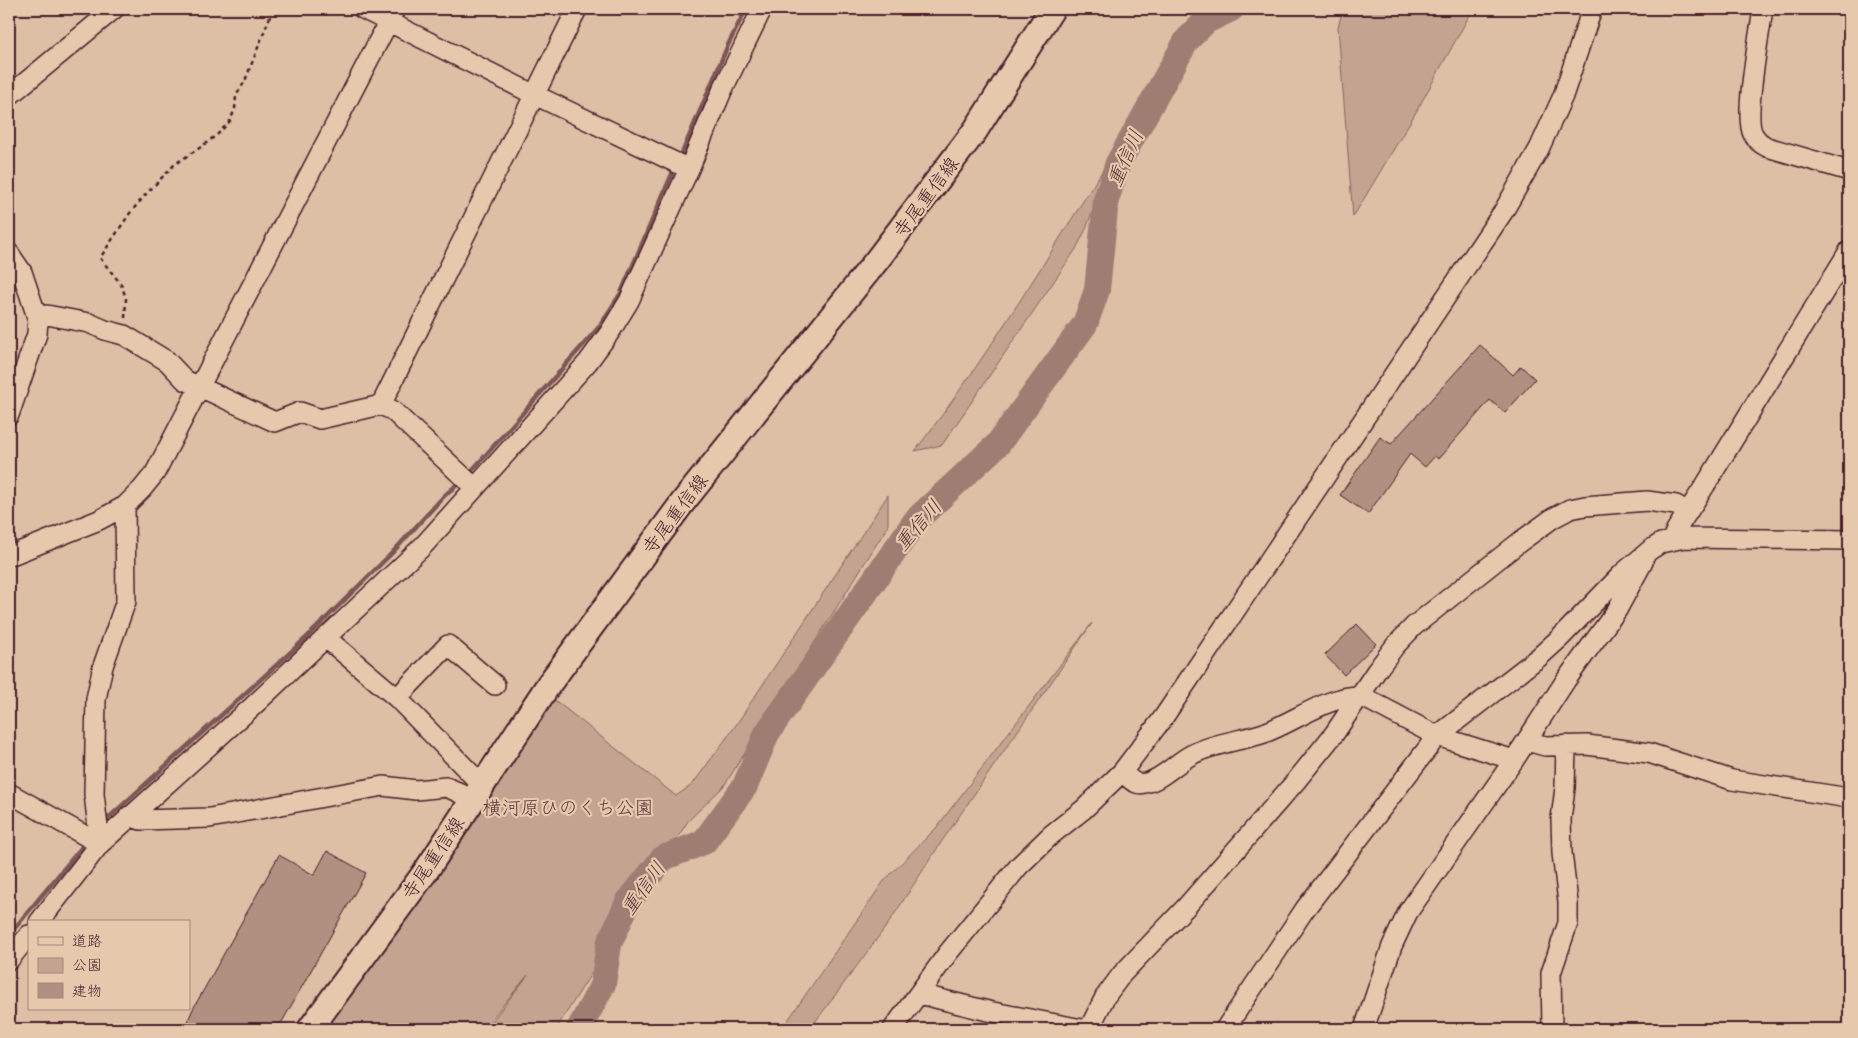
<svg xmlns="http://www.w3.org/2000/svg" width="1858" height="1038" viewBox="0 0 1858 1038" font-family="'Shantell Sans','Klee One',sans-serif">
<rect width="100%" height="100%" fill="#ddbfa5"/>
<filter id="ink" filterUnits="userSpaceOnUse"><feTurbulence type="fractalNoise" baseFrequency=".02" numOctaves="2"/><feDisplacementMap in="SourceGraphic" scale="10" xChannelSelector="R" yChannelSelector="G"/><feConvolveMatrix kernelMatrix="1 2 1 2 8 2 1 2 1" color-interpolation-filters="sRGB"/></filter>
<g filter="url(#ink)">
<path fill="#c4a491" stroke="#87625e" d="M 1343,9 L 1473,9 L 1416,112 L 1353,217 L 1338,27 Z
M 1113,154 L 1086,229 L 1076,249 L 942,445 L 915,451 C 988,357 1049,254 1113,154 Z
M 888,495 L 888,526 L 724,786 L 688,821 L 556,1029 L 486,1029 L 528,975 L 483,1029 L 320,1029 L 552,698 L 676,796 L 692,785 L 736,725 Z
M 1092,623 L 940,844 L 888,924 L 810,1029 L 782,1029 L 884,881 L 937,827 Z"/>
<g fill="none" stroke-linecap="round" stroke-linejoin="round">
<path stroke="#7e5756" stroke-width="4.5" d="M 680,158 L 728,45 L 746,9
M 468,475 L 599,327 L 621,293 L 675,167
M 103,823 L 305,639 L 392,553 L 444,496 L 460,482
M 9,935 L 86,842"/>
<path stroke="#a07d73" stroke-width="26" d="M 579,1029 L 603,984 L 609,944 L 628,902 L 663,858 L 704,842 L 745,786 L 767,733 L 917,519 L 998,444 L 1085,324 L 1097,290 L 1106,200 L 1118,163 L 1187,40 L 1206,21 L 1231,9"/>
</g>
<path fill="#b18f81" stroke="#4a1f2b" d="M 1480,345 L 1513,375 L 1521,366 L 1535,379 L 1505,413 L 1490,400 L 1438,459 L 1435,456 L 1425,467 L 1410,454 L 1368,514 L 1340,495 L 1380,437 L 1391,444 Z
M 1357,624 L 1376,644 L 1344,675 L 1325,655 Z
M 327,851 L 366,873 L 278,1029 L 184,1029 L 193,1009 L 279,855 L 314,875 Z"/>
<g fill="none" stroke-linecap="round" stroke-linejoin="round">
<g stroke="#4a1f2b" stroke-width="22">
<path id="minor" d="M 363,9 L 535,95 L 689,169
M 1763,9 C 1760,33 1743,116 1753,134 C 1756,140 1761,144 1767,147 L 1849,171
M 9,96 L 114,9
M 9,253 L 22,272 L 38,320
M 381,405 L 392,410 L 475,488
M 9,415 L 37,334 L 38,320 L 47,315 L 89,323 L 105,330 L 124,335 L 167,361 L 185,380 L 275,422 L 300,412 L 320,419 L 381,405 L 577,9
M 1672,540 L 1676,530 L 1706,484 L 1849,251
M 9,556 L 99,520 L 125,506 L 142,489 L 155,473 L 395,9
M 326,638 L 397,698 L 482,785
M 397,698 L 448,645 L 495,685
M 1527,741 L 1545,746 L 1587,745 L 1649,753 L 1732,780 L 1849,798
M 1122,772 C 1129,778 1135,786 1145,783 C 1161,780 1176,763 1191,755 C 1214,743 1240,741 1264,733 C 1294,722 1329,695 1361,696 L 1437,736 L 1514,760
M 9,793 L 100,844
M 129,816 L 141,820 L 210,818 L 383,786 L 416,790 L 446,787 L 458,792 L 472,801
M 100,844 L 94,794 L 96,699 L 103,666 L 126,601 L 125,506
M 39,922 L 100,844 L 252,707 L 423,546 L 588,362 L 610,332 L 629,301 L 689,169 L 722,91 L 762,9
M 9,960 L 29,935
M 919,994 L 988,1011 L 1082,1029
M 893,1029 L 948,953 L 1019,866 L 1051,835 L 1084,809 L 1122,772 L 1163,718 L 1503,212 L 1539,149 L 1563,96 L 1592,9
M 1089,1029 L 1105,997 L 1122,974 L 1186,907 L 1296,781 L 1334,734 L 1377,670 L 1395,646 L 1414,626 L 1521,541 L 1553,518 L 1570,509 L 1585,506 L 1647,501 L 1676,505 L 1688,512
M 1225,1029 L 1305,909 L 1437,736 L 1539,657 L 1561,637 L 1623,573 L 1650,550 L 1661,543 L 1684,538 L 1849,540
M 1364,1029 L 1392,946 L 1408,912 L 1514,760 L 1566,680 L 1617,610 L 1643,562
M 1552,1029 L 1551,973 L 1568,923 L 1568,902 L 1562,853 L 1561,819 L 1565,788 L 1566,745"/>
</g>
<g stroke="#4a1f2b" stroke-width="28">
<path id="major" d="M 310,1029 L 426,871 L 549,684 L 683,502 L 877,260 L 975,131 L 1052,9"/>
</g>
<path stroke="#4a1f2b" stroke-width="2.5" stroke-dasharray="4 4" stroke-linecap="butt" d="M 125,318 L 126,298 L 121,284 L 100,258 L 130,213 L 147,193 L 175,164 L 201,147 L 218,134 L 230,121 L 235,109 L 236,96 L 245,81 L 273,9"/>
<use href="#minor" stroke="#e6c9ad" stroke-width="19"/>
<use href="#major" stroke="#e6c9ad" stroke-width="24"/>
</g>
</g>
<g text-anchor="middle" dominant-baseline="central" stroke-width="4.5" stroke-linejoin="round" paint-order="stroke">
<g font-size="19" fill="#4a1f2b" stroke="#e6c9ad">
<text transform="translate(926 197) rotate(-53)">寺尾重信線</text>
<text transform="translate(675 514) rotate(-53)">寺尾重信線</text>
<text transform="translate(433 858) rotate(-56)">寺尾重信線</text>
</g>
<g font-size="19" fill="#5c333a" stroke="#e6c9ad">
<text x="568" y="807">横河原ひのくち公園</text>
</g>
<g font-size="20" font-style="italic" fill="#5b3239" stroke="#e6c9ad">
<text transform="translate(1125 158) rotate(-66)">重信川</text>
<text transform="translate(918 525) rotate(-49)">重信川</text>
<text transform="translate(643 888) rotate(-54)">重信川</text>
</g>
</g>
<rect width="1858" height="1038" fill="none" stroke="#e6c9ad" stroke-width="30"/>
<rect x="15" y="15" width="1828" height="1008" fill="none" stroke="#4a1f2b" stroke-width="2" filter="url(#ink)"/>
<rect x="28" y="920" width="162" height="90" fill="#e6c9ad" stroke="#a88579"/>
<rect x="38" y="937" width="25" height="8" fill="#e6c9ad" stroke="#a88579"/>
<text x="72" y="946" font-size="15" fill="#4a1f2b">道路</text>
<rect x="38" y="958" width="25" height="15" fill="#c4a491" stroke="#a88579"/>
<text x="72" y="970" font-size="15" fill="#4a1f2b">公園</text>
<rect x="38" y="983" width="25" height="15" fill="#b18f81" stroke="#a88579"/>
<text x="72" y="996" font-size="15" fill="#4a1f2b">建物</text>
</svg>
